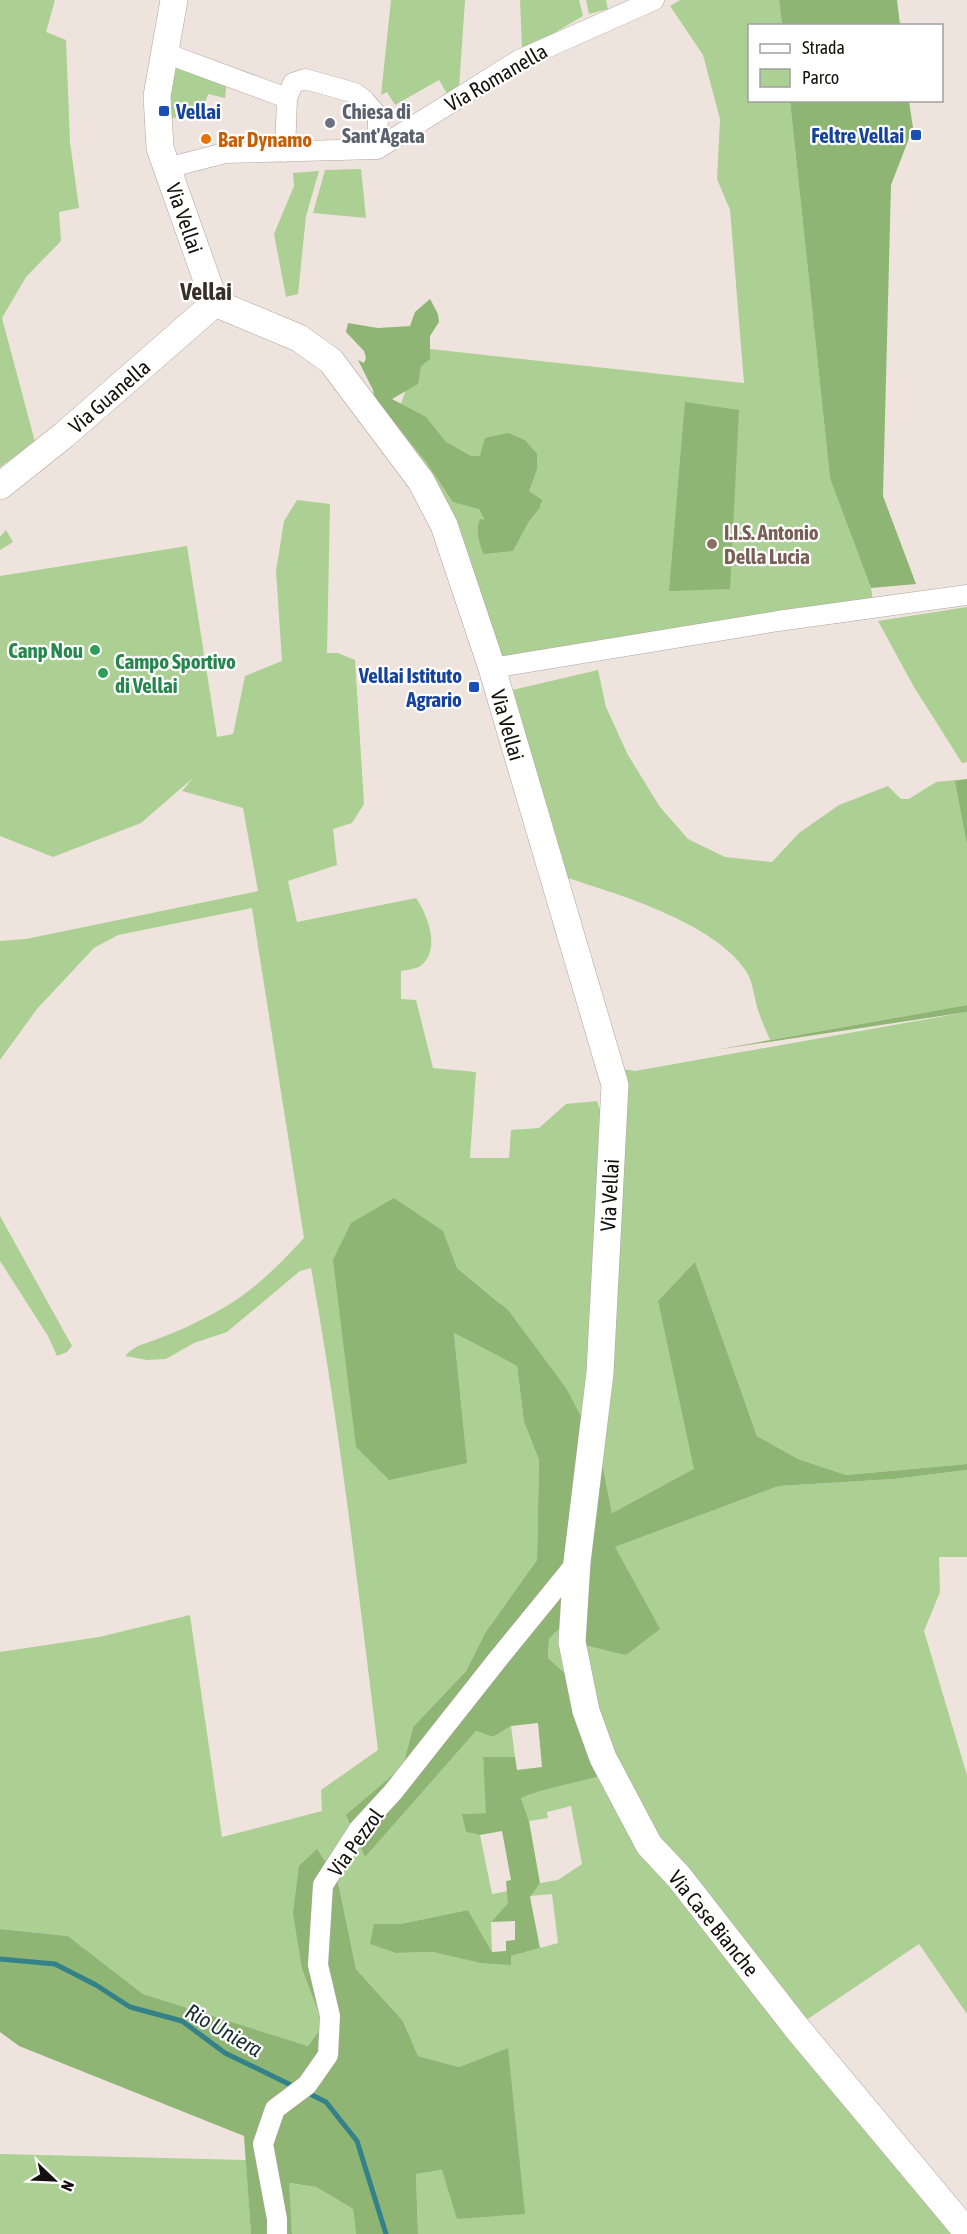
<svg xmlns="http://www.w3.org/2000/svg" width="967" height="2234" viewBox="0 0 967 2234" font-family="'Asap Condensed',sans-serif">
<rect width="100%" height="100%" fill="#efe4dd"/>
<path fill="#acd093" d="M 0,0 L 55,0 L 46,32 L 66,40 L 70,142 L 79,208 L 59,212 L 61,241 L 26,277 L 2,318 L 35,442 L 0,467 Z
M 391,0 L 465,0 L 459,88 L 450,99 L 439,80 L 395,105 L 387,92 L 381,95 Z
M 520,0 L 579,0 L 583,16 L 527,49 L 522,47 Z
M 586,0 L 606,0 L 608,9 L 589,14 Z
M 680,0 L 779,0 L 782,25 L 750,26 L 750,100 L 790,101 L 830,477 L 871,588 L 873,601 L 501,661 L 391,431 L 421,348 L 744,383 L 730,210 L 717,179 L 720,119 L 703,55 L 670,6 Z
M 173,65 L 227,81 L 225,98 L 208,94 L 202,114 L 172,118 L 170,79 Z
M 361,169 L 366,218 L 313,213 L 325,170 Z
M 319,171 L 306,216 L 298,294 L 286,297 L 274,234 L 294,186 L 293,173 Z
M 297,500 L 330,504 L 327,653 L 338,653 L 355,660 L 364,804 L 352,823 L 333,829 L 337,865 L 288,881 L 297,922 L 416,898 C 428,915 442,952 419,967 C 414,969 406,970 401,971 L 401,999 L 416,1000 L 433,1068 L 476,1072 L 470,1158 L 509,1158 L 511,1130 L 539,1128 L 566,1104 L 597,1101 L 608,1134 L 588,1430 L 500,1303 L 457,1268 L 442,1231 L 467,1463 L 454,1333 L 517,1366 L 524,1422 L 539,1460 L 537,1560 L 485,1633 L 466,1671 L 413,1727 L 403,1766 L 347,1815 L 365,1856 L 476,1731 L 493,1737 L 511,1726 L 515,1757 L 483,1758 L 487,1813 L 463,1814 L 466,1832 L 480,1835 L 492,1894 L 508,1891 L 508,1903 L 491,1922 L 492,1952 L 468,1910 L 400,1924 L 396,1953 L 433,1952 L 511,1965 L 511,1956 L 558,1943 L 552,1894 L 530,1896 L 540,1883 L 558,1880 L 582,1864 L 571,1806 L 547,1812 L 548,1818 L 529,1821 L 521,1798 C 547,1787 575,1784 602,1775 L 572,1642 L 615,1547 L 779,1486 L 894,1479 L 967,1470 L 967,1557 L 939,1557 L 940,1592 L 924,1631 L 967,1775 L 967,2014 L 919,1944 L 796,2027 L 967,2234 L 418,2234 L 416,2174 L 443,2170 L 508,2048 L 459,2067 L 418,2056 L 403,2021 L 356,1969 L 338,1882 L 302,1969 L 323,2025 L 308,2046 L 143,1994 L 68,1936 L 0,1929 L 0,1652 L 99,1637 L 190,1615 L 222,1837 L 322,1811 L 321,1790 L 378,1750 C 358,1589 340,1428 311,1268 L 300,1271 L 227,1332 L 194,1343 L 166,1359 L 147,1360 L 125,1356 C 137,1344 142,1345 157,1339 C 177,1332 198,1322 216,1312 C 251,1294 278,1266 304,1238 L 252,908 L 118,935 L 94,948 L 37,1009 L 0,1060 L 0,941 L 26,939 L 258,891 L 243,808 L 182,791 L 193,778 L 141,823 L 53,857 L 0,836 L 0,576 L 187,546 L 217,737 L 233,734 L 245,676 L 282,661 L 276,571 L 284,521 Z
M 6,530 L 13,542 L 0,550 L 0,537 Z
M 967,607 L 967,762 L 962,763 L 914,687 L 878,621 Z
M 598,670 L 606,707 L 628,755 L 660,807 L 688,839 L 725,857 L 772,862 L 799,833 L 839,805 L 888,786 L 901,799 L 909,799 L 936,782 L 967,779 L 967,1005 L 770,1040 C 766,1030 761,1020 758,1010 C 754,998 753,981 746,971 C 714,922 615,893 561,876 L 508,691 Z
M 967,1012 L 967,1464 L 846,1475 L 798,1459 L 757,1436 L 695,1263 L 658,1301 L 695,1469 L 612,1513 L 596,1432 L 616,1068 L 635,1071 Z
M 0,1216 L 72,1346 L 67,1352 L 57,1356 L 48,1336 L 0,1261 Z
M 566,1622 L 567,1675 L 548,1658 L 549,1639 Z
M 0,2154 L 246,2160 L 251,2234 L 0,2234 Z
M 288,2183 L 316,2187 L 353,2209 L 356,2234 L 292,2234 Z"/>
<path fill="#8eb573" d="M 779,0 L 897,0 L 900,25 L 782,25 Z
M 790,101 L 909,101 L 913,128 L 891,185 L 883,496 L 916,584 L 871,588 L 830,478 Z
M 430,299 L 438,314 L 439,322 L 430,336 L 430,359 L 421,366 L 418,384 L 392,399 L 426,417 L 446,442 L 471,456 L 480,456 L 485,438 L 508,433 L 525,440 L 537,454 L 537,469 L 529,491 L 542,500 L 539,509 L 529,521 L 513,551 L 484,554 C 479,544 475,530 480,519 L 485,520 L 479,509 L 453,502 L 427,463 L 381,406 L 375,402 L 373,390 L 358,360 L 364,363 L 366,358 L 364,351 L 346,332 L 348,323 L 378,328 L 410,326 L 415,312 Z
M 685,402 L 739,410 L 730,589 L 669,591 Z
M 967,779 L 967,844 L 955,781 Z
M 967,1005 L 967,1012 L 715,1050 Z
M 394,1198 L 443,1231 L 457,1268 L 508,1310 L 566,1388 L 588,1430 L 566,1622 L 549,1639 L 548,1658 L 567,1675 L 602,1775 C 575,1784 547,1787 521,1798 L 529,1821 L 540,1883 L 530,1897 L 540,1948 L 511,1956 L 511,1965 L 481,1963 L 433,1952 L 396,1953 L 370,1944 L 374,1924 L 400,1924 L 468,1910 L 492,1952 L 506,1951 L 506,1941 L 515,1940 L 515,1921 L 491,1922 L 508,1903 L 506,1881 L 511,1880 L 502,1831 L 480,1835 L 466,1832 L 462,1814 L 486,1813 L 483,1757 L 515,1757 L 517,1770 L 542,1767 L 538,1723 L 511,1726 L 493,1737 L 476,1731 L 365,1857 L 346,1815 L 403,1766 L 413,1727 L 466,1671 L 485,1633 L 537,1560 L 539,1460 L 524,1422 L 517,1366 L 454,1333 L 467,1463 L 389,1480 L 356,1447 L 333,1260 L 351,1223 Z
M 695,1262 L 757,1436 L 798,1459 L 846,1475 L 967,1464 L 967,1470 L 894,1479 L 779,1486 L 615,1547 L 660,1629 L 626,1655 L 572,1642 L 596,1432 L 612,1513 L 694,1469 L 658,1301 Z
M 317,1849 L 338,1882 L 356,1969 L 403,2021 L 418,2056 L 459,2067 L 508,2048 L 525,2214 L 457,2219 L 442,2170 L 416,2174 L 418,2234 L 356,2234 L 353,2209 L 316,2187 L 289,2183 L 292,2234 L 251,2234 L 244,2136 L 19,2046 L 0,2032 L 0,1929 L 68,1936 L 143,1994 L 308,2046 L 323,2025 L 302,1969 L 293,1913 L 299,1866 Z"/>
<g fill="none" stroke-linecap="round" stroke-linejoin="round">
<path stroke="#358189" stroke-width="5" d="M 0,1959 L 55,1964 L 96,1985 L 130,2007 L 182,2021 L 225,2053 L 295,2087
M 306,2092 L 326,2102 L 357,2141 L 386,2234"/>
<g stroke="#aea49d" stroke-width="21">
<path id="street" d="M 165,53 L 287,98
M 285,152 L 287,98 L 293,83 L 305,79 L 355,93 L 364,100 L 378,116 L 377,149
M 167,168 L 225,153 L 377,149 L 519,60 L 654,0
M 492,668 L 778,621 L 967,595
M 277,2234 L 277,2219 L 263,2144 L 275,2109 L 307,2085 L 328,2055 L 330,2016 L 318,1965 L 323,1885 L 359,1829 L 393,1792 L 498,1659 L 577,1562"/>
</g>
<g stroke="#aea49d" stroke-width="28">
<path id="secondary" d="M 174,0 L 157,96 L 160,148 L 215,303 L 299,338 L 331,361 L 421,481 L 444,525 L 492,668 L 615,1085 L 600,1373 L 577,1562 L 572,1642 L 586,1711 L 603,1758 L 649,1845 L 679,1877 L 796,2027 L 967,2232
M 0,486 L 64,435 L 215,303"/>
</g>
<use href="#street" stroke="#fff" stroke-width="20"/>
<use href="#secondary" stroke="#fff" stroke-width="27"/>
</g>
<g fill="#1a4fb4" stroke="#fff" stroke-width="2">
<rect x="158" y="105" width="12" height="12" rx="3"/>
<rect x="910" y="129" width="12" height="12" rx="3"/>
<rect x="468" y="681" width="12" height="12" rx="3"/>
</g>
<circle fill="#6b7280" stroke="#fff" stroke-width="2" cx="330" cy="123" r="6"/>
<circle fill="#e8710a" stroke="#fff" stroke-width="2" cx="206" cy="139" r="6"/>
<circle fill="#8d6e63" stroke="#fff" stroke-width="2" cx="712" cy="544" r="6"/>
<g fill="#2e9e5b" stroke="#fff" stroke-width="2">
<circle cx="95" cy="650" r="6"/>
<circle cx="103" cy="673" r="6"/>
</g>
<g text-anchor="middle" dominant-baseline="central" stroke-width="4.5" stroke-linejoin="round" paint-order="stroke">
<g font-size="21" fill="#14100e" stroke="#fff">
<text transform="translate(496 77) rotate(-30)">Via Romanella</text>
<text transform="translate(185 218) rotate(71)">Via Vellai</text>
<text transform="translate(109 396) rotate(-41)">Via Guanella</text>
<text transform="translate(508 725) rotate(74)">Via Vellai</text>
<text transform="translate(609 1195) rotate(-87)">Via Vellai</text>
<text transform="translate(355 1842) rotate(-54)">Via Pezzol</text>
<text transform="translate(714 1923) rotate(51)">Via Case Bianche</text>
</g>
<g font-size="21" font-weight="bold" fill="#164399" stroke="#fff" text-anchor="end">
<text x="176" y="111" text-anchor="start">Vellai</text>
<text x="904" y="135">Feltre Vellai</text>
<text x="462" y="675">Vellai Istituto<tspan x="462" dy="24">Agrario</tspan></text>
</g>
<g font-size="21" font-weight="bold" fill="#5b616d" stroke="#fff" text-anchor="start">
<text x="342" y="111">Chiesa di<tspan x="342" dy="24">Sant'Agata</tspan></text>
</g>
<g font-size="21" font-weight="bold" fill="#c56008" stroke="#fff" text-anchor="start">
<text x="218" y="139">Bar Dynamo</text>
</g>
<g font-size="21" font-weight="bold" fill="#785e54" stroke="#fff" text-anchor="start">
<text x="724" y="532">I.I.S. Antonio<tspan x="724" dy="24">Della Lucia</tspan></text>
</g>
<g font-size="21" font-weight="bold" fill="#27864d" stroke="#fff" text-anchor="end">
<text x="83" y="650">Canp Nou</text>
<text x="115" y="661" text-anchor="start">Campo Sportivo<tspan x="115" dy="24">di Vellai</tspan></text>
</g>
<g font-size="22" font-style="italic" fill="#1a2e30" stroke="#fff">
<text transform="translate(224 2030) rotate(30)">Rio Uniera</text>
</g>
<g font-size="24" font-weight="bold" fill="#372f29" stroke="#fff">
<text x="206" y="291">Vellai</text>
</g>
</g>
<rect x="748" y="24" width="195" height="78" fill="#ffffff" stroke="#a19f9f" stroke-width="1.5"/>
<rect x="760" y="44" width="30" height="9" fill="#ffffff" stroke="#a19f9f" stroke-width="1.5"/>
<text x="802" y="54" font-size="18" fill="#14100e">Strada</text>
<rect x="760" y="69" width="30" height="18" fill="#acd093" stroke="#a19f9f" stroke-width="1.5"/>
<text x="802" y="84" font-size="18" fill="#14100e">Parco</text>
<g transform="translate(54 2180) rotate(113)" stroke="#ffffff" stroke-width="4.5" paint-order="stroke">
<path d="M0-4.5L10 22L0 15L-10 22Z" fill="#14100e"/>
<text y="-9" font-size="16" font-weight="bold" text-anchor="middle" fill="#14100e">N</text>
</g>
</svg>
